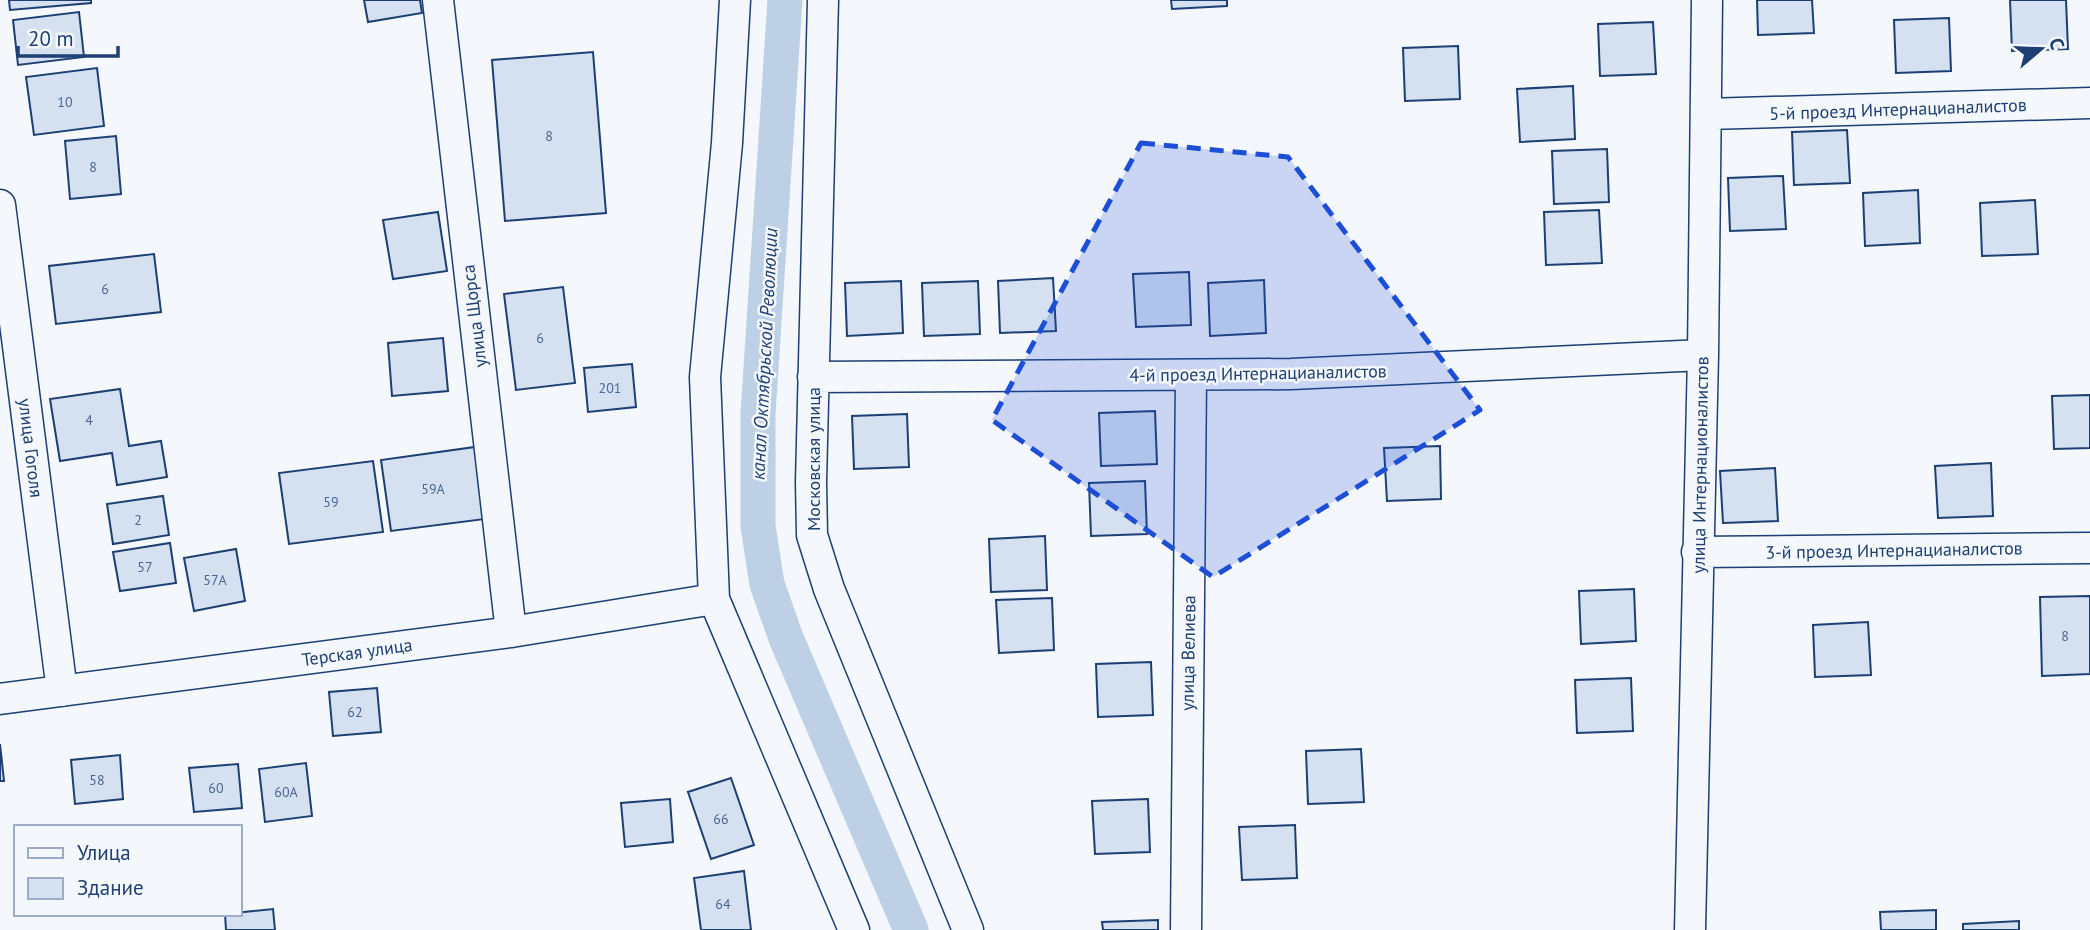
<svg xmlns="http://www.w3.org/2000/svg" width="2090" height="930" viewBox="0 0 2090 930" font-family="'PT Sans',sans-serif">
<rect width="100%" height="100%" fill="#f4f7fb"/>
<g fill="none" stroke-linecap="round" stroke-linejoin="round">
<path stroke="#bed0e5" stroke-width="35" d="M 785,0 L 758,414 L 758,526 L 767,584 L 786,638 L 911,930"/>
</g>
<path fill="#d5e0f0" stroke="#1d3f73" stroke-width="2" d="M 9,0 L 91,0 L 91,3 L 10,10 Z
M 364,0 L 420,0 L 422,13 L 368,22 Z
M 1171,0 L 1227,0 L 1227,6 L 1172,9 Z
M 1757,0 L 1812,0 L 1814,33 L 1758,35 Z
M 2010,0 L 2066,0 L 2068,49 L 2012,51 Z
M 79,12 L 84,57 L 18,65 L 13,20 Z
M 1949,18 L 1951,71 L 1896,73 L 1894,20 Z
M 1653,22 L 1656,74 L 1600,76 L 1598,24 Z
M 1458,46 L 1460,99 L 1405,101 L 1403,48 Z
M 593,52 L 606,213 L 505,221 L 492,60 Z
M 97,68 L 104,126 L 34,135 L 26,77 Z
M 1573,86 L 1575,139 L 1520,142 L 1517,89 Z
M 1847,130 L 1850,183 L 1794,185 L 1792,132 Z
M 116,136 L 121,194 L 70,199 L 65,141 Z
M 1607,149 L 1609,202 L 1554,204 L 1552,151 Z
M 1783,176 L 1786,229 L 1730,231 L 1728,178 Z
M 1918,190 L 1920,243 L 1865,246 L 1863,193 Z
M 2035,200 L 2038,254 L 1982,256 L 1980,203 Z
M 1599,210 L 1602,263 L 1546,265 L 1544,212 Z
M 438,212 L 447,271 L 393,279 L 383,220 Z
M 154,254 L 161,312 L 56,324 L 49,266 Z
M 1189,272 L 1191,325 L 1136,327 L 1133,274 Z
M 1053,278 L 1056,331 L 1000,333 L 998,281 Z
M 1264,280 L 1266,333 L 1210,336 L 1208,283 Z
M 901,281 L 903,333 L 847,336 L 845,283 Z
M 978,281 L 980,334 L 924,336 L 922,283 Z
M 563,287 L 575,383 L 516,390 L 504,294 Z
M 443,338 L 448,391 L 392,396 L 388,343 Z
M 632,364 L 636,407 L 588,412 L 584,368 Z
M 120,389 L 129,446 L 161,441 L 167,477 L 117,485 L 112,453 L 60,461 L 50,399 Z
M 2090,395 L 2090,448 L 2054,449 L 2052,396 Z
M 1155,411 L 1157,464 L 1101,466 L 1099,413 Z
M 907,414 L 909,467 L 854,469 L 852,416 Z
M 1440,446 L 1441,499 L 1387,501 L 1384,448 Z
M 475,447 L 485,519 L 391,531 L 381,460 Z
M 373,461 L 383,532 L 289,544 L 279,473 Z
M 1991,463 L 1993,516 L 1938,518 L 1935,466 Z
M 1775,468 L 1778,521 L 1723,523 L 1720,471 Z
M 1145,481 L 1147,534 L 1091,536 L 1089,483 Z
M 163,496 L 169,535 L 113,544 L 107,504 Z
M 1045,536 L 1047,590 L 991,592 L 989,539 Z
M 170,543 L 176,583 L 120,591 L 113,552 Z
M 236,549 L 245,601 L 194,611 L 184,558 Z
M 1634,589 L 1636,641 L 1581,644 L 1579,591 Z
M 2090,596 L 2090,674 L 2042,676 L 2040,597 Z
M 1052,598 L 1054,650 L 999,653 L 996,600 Z
M 1868,622 L 1871,675 L 1815,677 L 1813,625 Z
M 1151,662 L 1153,715 L 1098,717 L 1096,664 Z
M 1631,678 L 1633,731 L 1577,733 L 1575,680 Z
M 377,688 L 381,732 L 333,736 L 329,692 Z
M 0,744 L 4,781 L 0,781 Z
M 1361,749 L 1364,802 L 1308,804 L 1306,751 Z
M 120,755 L 123,799 L 75,804 L 71,760 Z
M 306,763 L 312,816 L 265,822 L 259,769 Z
M 238,764 L 242,808 L 194,812 L 189,768 Z
M 731,778 L 754,845 L 711,859 L 688,792 Z
M 670,799 L 673,842 L 625,847 L 621,803 Z
M 1148,799 L 1150,852 L 1095,854 L 1092,801 Z
M 1295,825 L 1297,878 L 1242,880 L 1239,827 Z
M 744,871 L 751,930 L 701,930 L 694,878 Z
M 273,909 L 275,930 L 226,930 L 225,914 Z
M 1936,910 L 1936,930 L 1881,930 L 1880,912 Z
M 1158,920 L 1158,930 L 1103,930 L 1102,922 Z
M 2019,921 L 2019,930 L 1963,930 L 1963,924 Z"/>
<g fill="none" stroke-linecap="round" stroke-linejoin="round">
<g stroke="#1d3f73" stroke-width="33">
<path id="street" d="M 438,0 L 511,632
M 735,0 L 727,143 L 705,377 L 714,599 L 854,930
M 823,0 L 811,482 L 812,535 L 829,589 L 968,930
M 1706,114 L 2090,103
M 0,205 L 62,691
M 813,377 L 1291,374 L 1703,355
M 1697,552 L 2090,548
M 0,699 L 511,632 L 714,599
M 1186,930 L 1191,376
M 1690,930 L 1703,355 L 1707,0"/>
</g>
<use href="#street" stroke="#f4f7fb" stroke-width="30"/>
</g>
<path fill="#1d4ed8" fill-opacity="0.2" stroke="#1d4ed8" stroke-width="5" stroke-dasharray="14 9" stroke-linejoin="round" d="M 1141,143 L 1288,157 L 1480,410 L 1213,577 L 992,420 Z"/>
<g text-anchor="middle" dominant-baseline="central" stroke-width="5" stroke-linejoin="round" paint-order="stroke">
<g font-size="14" fill="#4b6792">
<text x="65" y="102">10</text>
<text x="549" y="136">8</text>
<text x="93" y="167">8</text>
<text x="105" y="289">6</text>
<text x="540" y="338">6</text>
<text x="610" y="388">201</text>
<text x="89" y="420">4</text>
<text x="433" y="489">59А</text>
<text x="331" y="502">59</text>
<text x="138" y="520">2</text>
<text x="145" y="567">57</text>
<text x="215" y="580">57А</text>
<text x="2065" y="636">8</text>
<text x="355" y="712">62</text>
<text x="97" y="780">58</text>
<text x="216" y="788">60</text>
<text x="286" y="792">60А</text>
<text x="721" y="819">66</text>
<text x="723" y="904">64</text>
</g>
<g font-size="18" fill="#1d3f73" stroke="#f4f7fb">
<text transform="translate(1898 109) rotate(-2)">5-й проезд Интернацианалистов</text>
<text transform="translate(474 316) rotate(-97)">улица Щорса</text>
<text transform="translate(1258 373) rotate(-1)">4-й проезд Интернацианалистов</text>
<text transform="translate(31 448) rotate(83)">улица Гоголя</text>
<text transform="translate(813 459) rotate(-90)">Московская улица</text>
<text transform="translate(1700 465) rotate(-89)">улица Интернационалистов</text>
<text transform="translate(1894 550) rotate(-1)">3-й проезд Интернацианалистов</text>
<text transform="translate(357 652) rotate(-8)">Терская улица</text>
<text transform="translate(1188 653) rotate(-89)">улица Велиева</text>
</g>
<g font-size="19" font-style="italic" fill="#1d3f73" stroke="#f4f7fb">
<text transform="translate(764 354) rotate(-87)">канал Октябрьской Революции</text>
</g>
</g>
<rect x="14" y="825" width="228" height="91" fill="#f4f7fb" stroke="#9eadc5" stroke-width="2"/>
<rect x="28" y="848" width="35" height="10" fill="#f4f7fb" stroke="#9eadc5" stroke-width="2"/>
<text x="77" y="860" font-size="21" fill="#1d3f73">Улица</text>
<rect x="28" y="878" width="35" height="21" fill="#d5e0f0" stroke="#9eadc5" stroke-width="2"/>
<text x="77" y="895" font-size="21" fill="#1d3f73">Здание</text>
<g transform="translate(2041 49) rotate(71)" stroke="#f4f7fb" stroke-width="5" paint-order="stroke">
<path d="M0-5L12 26L0 18L-12 26Z" fill="#1d3f73"/>
<text y="-10" font-size="19" font-weight="bold" text-anchor="middle" fill="#1d3f73">С</text>
</g>
<path d="M18 46v10h100v-10" fill="none" stroke="#1d3f73" stroke-width="3.5"/>
<text x="28" y="46" font-size="21" fill="#1d3f73" stroke="#f4f7fb" stroke-width="5" paint-order="stroke">20 m</text>
</svg>
